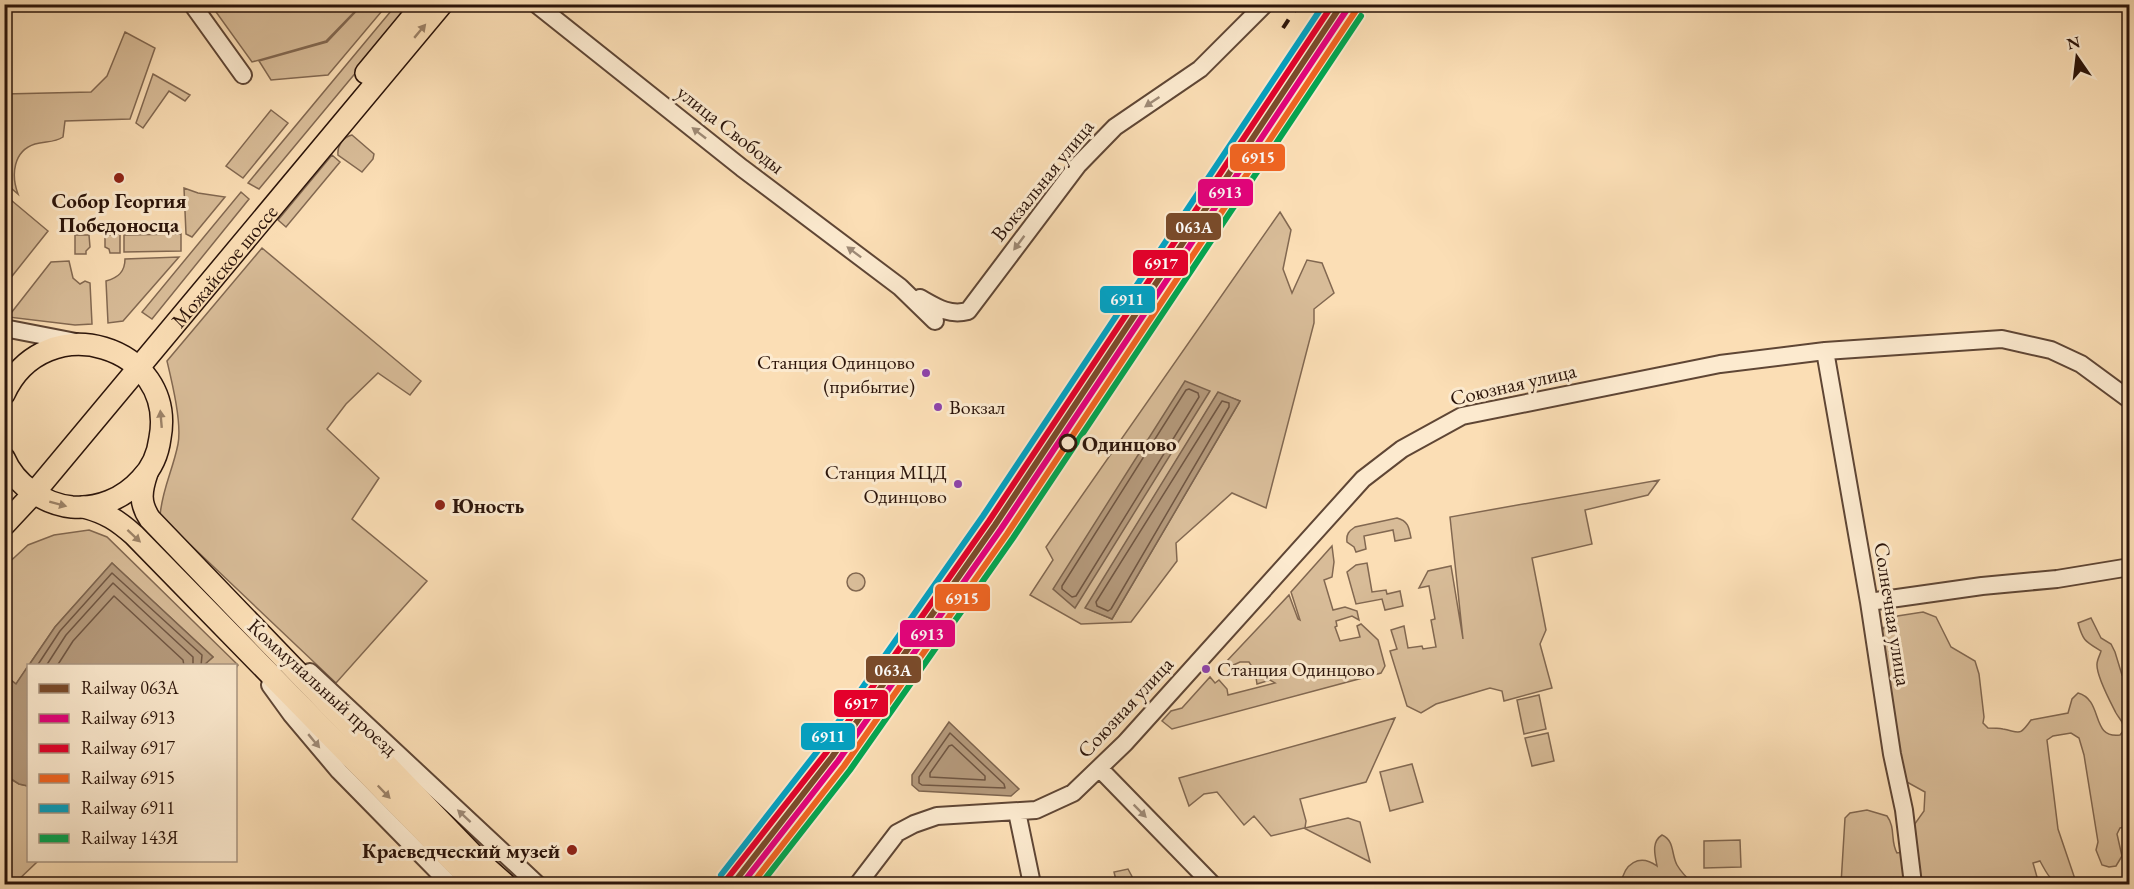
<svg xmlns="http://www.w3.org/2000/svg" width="2134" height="889" viewBox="0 0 2134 889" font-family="'EB Garamond',serif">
<rect width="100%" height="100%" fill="#fbdeb5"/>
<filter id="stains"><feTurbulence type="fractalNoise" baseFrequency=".00333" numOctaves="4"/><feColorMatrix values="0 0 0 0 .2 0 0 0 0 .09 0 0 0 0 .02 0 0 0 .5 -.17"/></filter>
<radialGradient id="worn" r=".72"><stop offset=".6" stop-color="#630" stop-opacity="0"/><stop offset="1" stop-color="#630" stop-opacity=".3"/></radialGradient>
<path fill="#d8bc98" stroke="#826851" stroke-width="1.5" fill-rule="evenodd" d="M 363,4 L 387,5 L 328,75 L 271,80 L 259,61 L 327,42 Z
M 211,5 L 361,5 L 326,41 L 252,62 Z
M 396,5 L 412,5 L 259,189 L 248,183 Z
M 125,32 L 155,48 L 130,119 L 65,121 L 63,137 C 54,143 46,141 35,144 C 13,151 11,175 18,194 L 5,183 L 5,94 L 91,92 L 107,76 Z
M 153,74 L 190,95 L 185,101 L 169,91 L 143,128 L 136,123 Z
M 271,110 L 288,123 L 243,178 L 226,166 Z
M 352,135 L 374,154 L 373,159 L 362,172 L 338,155 C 337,146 343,137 352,135 Z
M 332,155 L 340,162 L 286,227 L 278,220 Z
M 184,188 L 198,193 L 225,197 L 192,237 L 186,234 Z
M 241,192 L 249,199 L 152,319 L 142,312 Z
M 5,195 L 48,231 L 5,285 Z
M 1280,212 L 1291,230 L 1283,269 L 1292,293 L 1307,260 L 1322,263 L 1334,293 L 1314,309 L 1314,323 L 1266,508 L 1232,493 L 1176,543 L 1177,561 L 1131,622 L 1081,624 L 1030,595 L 1053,560 L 1046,547 ZM 1218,393 L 1240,401 L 1112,619 L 1086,608 Z
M 120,234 L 120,253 L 110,253 L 109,249 L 105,247 L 105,235 Z
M 181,234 L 181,251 L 124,252 L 124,235 Z
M 75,235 L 89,235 L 90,247 L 86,251 L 86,254 L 75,254 Z
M 262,248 L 421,381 L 410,395 L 378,373 L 346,404 L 327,429 L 379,478 L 352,519 L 427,581 L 336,683 L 160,516 C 162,489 173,470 178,444 C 182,423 172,382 167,361 Z
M 179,257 L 123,321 L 108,323 L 106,281 C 118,278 125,272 125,259 Z
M 69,261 L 73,278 L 80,284 L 85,281 L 90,283 L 92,324 L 75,325 L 8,317 L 51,262 Z
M 1659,480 L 1648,495 L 1585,510 L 1592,544 L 1532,558 L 1546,630 L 1540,644 L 1552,688 L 1504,701 L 1502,691 L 1490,688 L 1436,704 L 1421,713 L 1407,706 L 1390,651 L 1397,649 L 1391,630 L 1404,626 L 1408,648 L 1422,646 L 1423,649 L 1436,647 L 1431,620 L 1435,619 L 1429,586 L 1419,588 L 1428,571 L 1451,566 L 1463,639 L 1450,517 Z
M 1397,518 C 1408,521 1409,527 1411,538 L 1395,541 L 1393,530 L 1364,536 L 1366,549 L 1356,552 L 1354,547 L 1347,542 C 1346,534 1349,531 1355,527 Z
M 89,530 L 107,537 L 238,665 L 236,668 L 236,666 L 204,665 L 213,657 L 112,563 L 55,627 L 16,684 L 5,675 L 4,567 L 28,545 L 54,535 Z
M 1332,546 L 1334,562 L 1332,577 L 1324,580 L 1333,610 L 1345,607 L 1357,611 L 1359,620 L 1352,616 L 1336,621 L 1337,626 L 1335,627 L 1340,641 L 1360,637 L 1357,626 L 1361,624 L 1378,640 L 1385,666 L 1381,673 L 1172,729 L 1162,721 L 1171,711 L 1182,708 L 1210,677 L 1215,683 L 1219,680 L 1227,689 L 1228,695 L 1275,683 L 1270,680 L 1257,684 L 1255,671 L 1249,662 L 1240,662 L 1229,667 L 1225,663 L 1289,595 L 1298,619 L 1300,620 L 1291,592 Z
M 1367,563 L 1372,592 L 1386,590 L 1387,594 L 1400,591 L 1403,606 L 1385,610 L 1382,599 L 1356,604 L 1347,572 L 1356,565 Z
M847 582a9 9 0 1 1 18 0a9 9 0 1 1-18 0Z
M 1923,612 L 1936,617 L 1951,647 L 1975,661 L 1979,674 L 1984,717 L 1983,723 L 1988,728 C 1993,728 1998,728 2003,729 C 2020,732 2019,737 2031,720 L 2068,713 L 2072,699 L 2078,693 C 2104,700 2090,739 2120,735 L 2124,730 C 2124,722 2120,720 2116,713 C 2111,703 2096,676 2097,664 C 2097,660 2100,655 2101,651 C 2085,641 2083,641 2078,623 L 2091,618 L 2101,638 L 2111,644 L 2115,652 L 2122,675 L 2129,687 L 2129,826 L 2120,828 L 2117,834 L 2122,856 L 2116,866 L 2109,867 L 2102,865 L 2096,850 L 2098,842 L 2084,755 L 2079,738 L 2071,733 L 2053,736 L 2047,740 L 2058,829 L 2075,879 L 2071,884 C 2050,884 2049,877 2040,861 L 2033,863 L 2037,877 L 2029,884 L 1891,884 L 1888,882 L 1885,884 L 1841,884 L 1845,818 L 1850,813 L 1867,810 L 1887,816 C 1896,828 1890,841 1897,853 L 1903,852 L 1914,825 L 1924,811 L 1925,792 L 1905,781 L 1877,638 L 1891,617 Z
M 1539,695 L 1546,729 L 1524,734 L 1517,700 Z
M 1395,718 L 1366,782 L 1300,799 L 1306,821 L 1305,828 L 1348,818 L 1360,822 L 1370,862 L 1304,828 L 1271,836 L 1254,816 L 1244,825 L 1217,792 L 1204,794 L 1189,806 L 1179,778 Z
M 1548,733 L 1554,761 L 1532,766 L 1525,738 Z
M 1412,764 L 1423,802 L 1390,811 L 1380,772 Z
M 4,775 L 19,784 L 28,786 L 28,860 L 38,861 L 14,884 L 5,884 Z
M 1662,835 C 1675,841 1671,854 1677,865 C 1681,872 1688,879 1694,884 L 1699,880 L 1711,878 L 1721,884 L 1666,884 L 1664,879 L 1664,884 L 1621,884 C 1624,864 1639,853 1657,866 C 1655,855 1651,842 1662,835 Z
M 1740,840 L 1741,867 L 1704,868 L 1704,841 Z
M 1128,869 L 1136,884 L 1117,884 L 1114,872 Z"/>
<path fill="#b4997b" stroke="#7d644e" stroke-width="1.5" d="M 1185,381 L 1210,391 L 1075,608 L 1053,589 Z
M 1218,392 L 1240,401 L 1112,619 L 1085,608 Z
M 112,563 L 213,657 L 204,665 L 29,665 L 55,627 Z
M 28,666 L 28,786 L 19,784 L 5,775 L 4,675 L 16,684 Z
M 949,722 L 1019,789 L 1011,796 L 919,791 L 912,785 L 912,775 Z"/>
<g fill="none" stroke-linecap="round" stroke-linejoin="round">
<path stroke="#705642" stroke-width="1.5" d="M 1189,389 L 1198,393 L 1199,397 L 1076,596 L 1072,597 L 1062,589 L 1062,586 L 1186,390 Z
M 1222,401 L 1229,403 L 1229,407 L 1111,609 L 1108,611 L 1097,606 L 1096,602 Z
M 37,666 L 60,631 L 112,573 L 202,655 L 201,666
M 46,666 L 66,635 L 113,583 L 193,657 L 193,666
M 57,666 L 73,641 L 114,596 L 183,660 L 184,666
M 950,733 L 1004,784 L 1005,788 L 922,785 L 919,783 L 919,777 Z
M 952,745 L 985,776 L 985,780 L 930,777 L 930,773 L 949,746 Z"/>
<g stroke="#5f4635" stroke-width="20">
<path id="minor" d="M 192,4 L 243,75
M 536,4 L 742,168 L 900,287 L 935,321
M 920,298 C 936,307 949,316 968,311 L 1078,165 L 1115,127 L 1200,69 L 1265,4
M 4,328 L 76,342
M 1825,351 L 1869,602 L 1892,754 L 1904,810 L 1913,884
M 1869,602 L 1982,586 L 2057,579 L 2130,567
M 310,672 L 537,884
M 270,685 L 291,714 L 339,771 L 450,884
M 1100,769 L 1212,884
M 1017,812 L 1032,884
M 858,884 L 897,833 L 914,824 L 937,816 L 1036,810 L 1073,793 L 1125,743 L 1363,479 L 1402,449 L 1462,416 L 1720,364 L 1825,351 L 2002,339 L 2051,350 L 2081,364 L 2130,400"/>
</g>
<g stroke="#2b140a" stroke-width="24">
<g id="major">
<path d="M 366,73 L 423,4"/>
<path d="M 4,394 C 45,305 177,346 160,438 C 158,454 152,468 141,479 C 123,499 98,509 72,507 C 43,504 15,484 4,458"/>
<path d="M 147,473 C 141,491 139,503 150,519 L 479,861 L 505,884"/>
<path d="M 84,507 C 106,513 117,520 134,535 L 475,884"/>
<path id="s1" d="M 4,525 L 34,493 L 442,4"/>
</g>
</g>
<use href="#minor" stroke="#fceacf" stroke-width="16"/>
<use href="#major" stroke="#fbdeb5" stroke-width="21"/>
<path stroke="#2b140a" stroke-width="4" stroke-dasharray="10 10" stroke-linecap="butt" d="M 1283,28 L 1299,4
M 1305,41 L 1329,4"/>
<g stroke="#fceacf" stroke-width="10">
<path id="rail-1" d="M 733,884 L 832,757 L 995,525 L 1342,4"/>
</g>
<g stroke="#fceacf" stroke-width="10">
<path id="rail-2" d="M 742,884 L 838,761 L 1001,529 L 1348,8"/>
</g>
<g stroke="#fceacf" stroke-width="10">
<path id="rail-3" d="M 727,879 L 826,753 L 989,521 L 1333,4"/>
</g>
<g stroke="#fceacf" stroke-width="10">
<path id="rail-4" d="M 752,884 L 844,766 L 1007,534 L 1355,12"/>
</g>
<g stroke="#fceacf" stroke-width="10">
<path id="rail-5" d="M 721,875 L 820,748 L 983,516 L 1324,4"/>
</g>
<g stroke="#fceacf" stroke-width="10">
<path id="rail-6" d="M 761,884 L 850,770 L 1013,538 L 1361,16"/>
</g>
<use href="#rail-1" stroke="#7a4b2a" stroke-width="6"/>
<use href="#rail-2" stroke="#e5007d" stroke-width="6"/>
<use href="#rail-3" stroke="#e4002b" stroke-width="6"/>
<use href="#rail-4" stroke="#f26522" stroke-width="6"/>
<use href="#rail-5" stroke="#02a2c4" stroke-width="6"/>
<use href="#rail-6" stroke="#00a651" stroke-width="6"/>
</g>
<defs><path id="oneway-solid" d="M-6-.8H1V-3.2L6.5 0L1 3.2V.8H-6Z" transform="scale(1.5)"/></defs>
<g fill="#9d8368">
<use href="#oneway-solid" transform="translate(420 31) rotate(-50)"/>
<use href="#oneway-solid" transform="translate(161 419) rotate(-95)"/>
<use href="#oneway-solid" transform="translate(58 504) rotate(15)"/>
<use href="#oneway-solid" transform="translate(134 536) rotate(43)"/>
<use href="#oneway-solid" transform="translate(384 792) rotate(46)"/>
</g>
<g fill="#9e8a76">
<use href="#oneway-solid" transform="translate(1152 102) rotate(146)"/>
<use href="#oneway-solid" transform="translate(699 133) rotate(-142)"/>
<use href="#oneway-solid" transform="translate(1019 243) rotate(127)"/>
<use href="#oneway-solid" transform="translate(854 252) rotate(-143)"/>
<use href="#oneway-solid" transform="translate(314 741) rotate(50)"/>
<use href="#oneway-solid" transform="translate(1140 811) rotate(45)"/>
<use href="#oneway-solid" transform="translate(464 816) rotate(-137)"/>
</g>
<g fill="#8f2418" stroke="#fceacf" stroke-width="2">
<circle cx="119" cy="178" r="6"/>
<circle cx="440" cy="505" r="6"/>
<circle cx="572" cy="850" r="6"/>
</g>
<g fill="#8e44ad" stroke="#fceacf" stroke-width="2">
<circle cx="926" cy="373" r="5"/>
<circle cx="938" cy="407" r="5"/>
<circle cx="958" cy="484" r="5"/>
<circle cx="1206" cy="669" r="5"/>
</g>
<circle fill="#fceacf" stroke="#2b140a" stroke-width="3" cx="1068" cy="443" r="8"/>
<g text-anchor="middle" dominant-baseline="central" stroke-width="6" stroke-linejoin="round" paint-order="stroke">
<g font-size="20" fill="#2b140a" stroke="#fceacf" text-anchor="end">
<text x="915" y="362">Станция Одинцово<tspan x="915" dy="24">(прибытие)</tspan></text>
<text x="949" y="407" text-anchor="start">Вокзал</text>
<text x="947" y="472">Станция МЦД<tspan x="947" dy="24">Одинцово</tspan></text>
<text x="1217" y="669" text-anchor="start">Станция Одинцово</text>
</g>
<g font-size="21" fill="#2b140a" stroke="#fceacf">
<text transform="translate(731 129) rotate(38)">улица Свободы</text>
<text transform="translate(1042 180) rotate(-51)">Вокзальная улица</text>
<text stroke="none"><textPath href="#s1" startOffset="340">Можайское шоссе</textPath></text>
<text transform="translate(1513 384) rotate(-13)">Союзная улица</text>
<text transform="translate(1893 614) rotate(81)">Солнечная улица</text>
<text transform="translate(323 687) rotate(42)">Коммунальный проезд</text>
<text transform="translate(1125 707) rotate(-47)">Союзная улица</text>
</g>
<g font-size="21" font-weight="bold" fill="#2b140a" stroke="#fceacf">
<text x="119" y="200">Собор Георгия<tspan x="119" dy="24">Победоносца</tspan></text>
<text x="452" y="505" text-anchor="start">Юность</text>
<text x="560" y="850" text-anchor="end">Краеведческий музей</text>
</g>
<g font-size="21" font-weight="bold" fill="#2b140a" stroke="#fceacf" text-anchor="start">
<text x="1082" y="443">Одинцово</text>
</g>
</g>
<g stroke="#fceacf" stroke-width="2">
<rect x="1229" y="143" width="57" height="29" rx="6" fill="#f26522"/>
<rect x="1197" y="178" width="57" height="29" rx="6" fill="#e5007d"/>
<rect x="1165" y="212" width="57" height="29" rx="6" fill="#7a4b2a"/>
<rect x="1132" y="249" width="57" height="28" rx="6" fill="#e4002b"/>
<rect x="1099" y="285" width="57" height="29" rx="6" fill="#02a2c4"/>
<rect x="934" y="583" width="57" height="29" rx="6" fill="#f26522"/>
<rect x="899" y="619" width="57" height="29" rx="6" fill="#e5007d"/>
<rect x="865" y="655" width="57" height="29" rx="6" fill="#7a4b2a"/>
<rect x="833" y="689" width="56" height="29" rx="6" fill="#e4002b"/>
<rect x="800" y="722" width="56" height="29" rx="6" fill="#02a2c4"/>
</g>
<g font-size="16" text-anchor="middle" font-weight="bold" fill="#fff">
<text x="1258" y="163">6915</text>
<text x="1225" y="198">6913</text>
<text x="1194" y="233">063А</text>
<text x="1161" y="269">6917</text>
<text x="1127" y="305">6911</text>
<text x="962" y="604">6915</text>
<text x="927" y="640">6913</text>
<text x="893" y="676">063А</text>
<text x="861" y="709">6917</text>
<text x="828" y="742">6911</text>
</g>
<rect width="2134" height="889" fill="none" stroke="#fbdeb5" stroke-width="24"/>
<rect x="6" y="6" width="2122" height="877" fill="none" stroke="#2b140a" stroke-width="3"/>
<rect x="12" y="12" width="2110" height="865" fill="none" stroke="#2b140a" stroke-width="1.5"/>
<rect x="27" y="664" width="210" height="198" fill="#fceacf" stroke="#a89480" stroke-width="1.5"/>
<rect x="39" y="684" width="30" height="9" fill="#7a4b2a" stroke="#a89480" stroke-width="1.5"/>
<text x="81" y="694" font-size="18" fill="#2b140a">Railway 063А</text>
<rect x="39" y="714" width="30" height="9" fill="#e5007d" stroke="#a89480" stroke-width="1.5"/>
<text x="81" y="724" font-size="18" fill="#2b140a">Railway 6913</text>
<rect x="39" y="744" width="30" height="9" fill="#e4002b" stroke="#a89480" stroke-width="1.5"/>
<text x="81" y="754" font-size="18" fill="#2b140a">Railway 6917</text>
<rect x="39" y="774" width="30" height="9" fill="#f26522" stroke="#a89480" stroke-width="1.5"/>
<text x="81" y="784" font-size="18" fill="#2b140a">Railway 6915</text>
<rect x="39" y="804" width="30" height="9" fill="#02a2c4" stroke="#a89480" stroke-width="1.5"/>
<text x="81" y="814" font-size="18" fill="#2b140a">Railway 6911</text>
<rect x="39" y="834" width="30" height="9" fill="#00a651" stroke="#a89480" stroke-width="1.5"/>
<text x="81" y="844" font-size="18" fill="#2b140a">Railway 143Я</text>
<g transform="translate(2077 57) rotate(346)" stroke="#fceacf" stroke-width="4.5" paint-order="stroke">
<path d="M0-4.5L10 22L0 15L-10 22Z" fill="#2b140a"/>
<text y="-9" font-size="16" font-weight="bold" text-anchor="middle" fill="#2b140a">N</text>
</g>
<rect width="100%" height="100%" filter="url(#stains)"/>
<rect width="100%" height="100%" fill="url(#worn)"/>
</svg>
